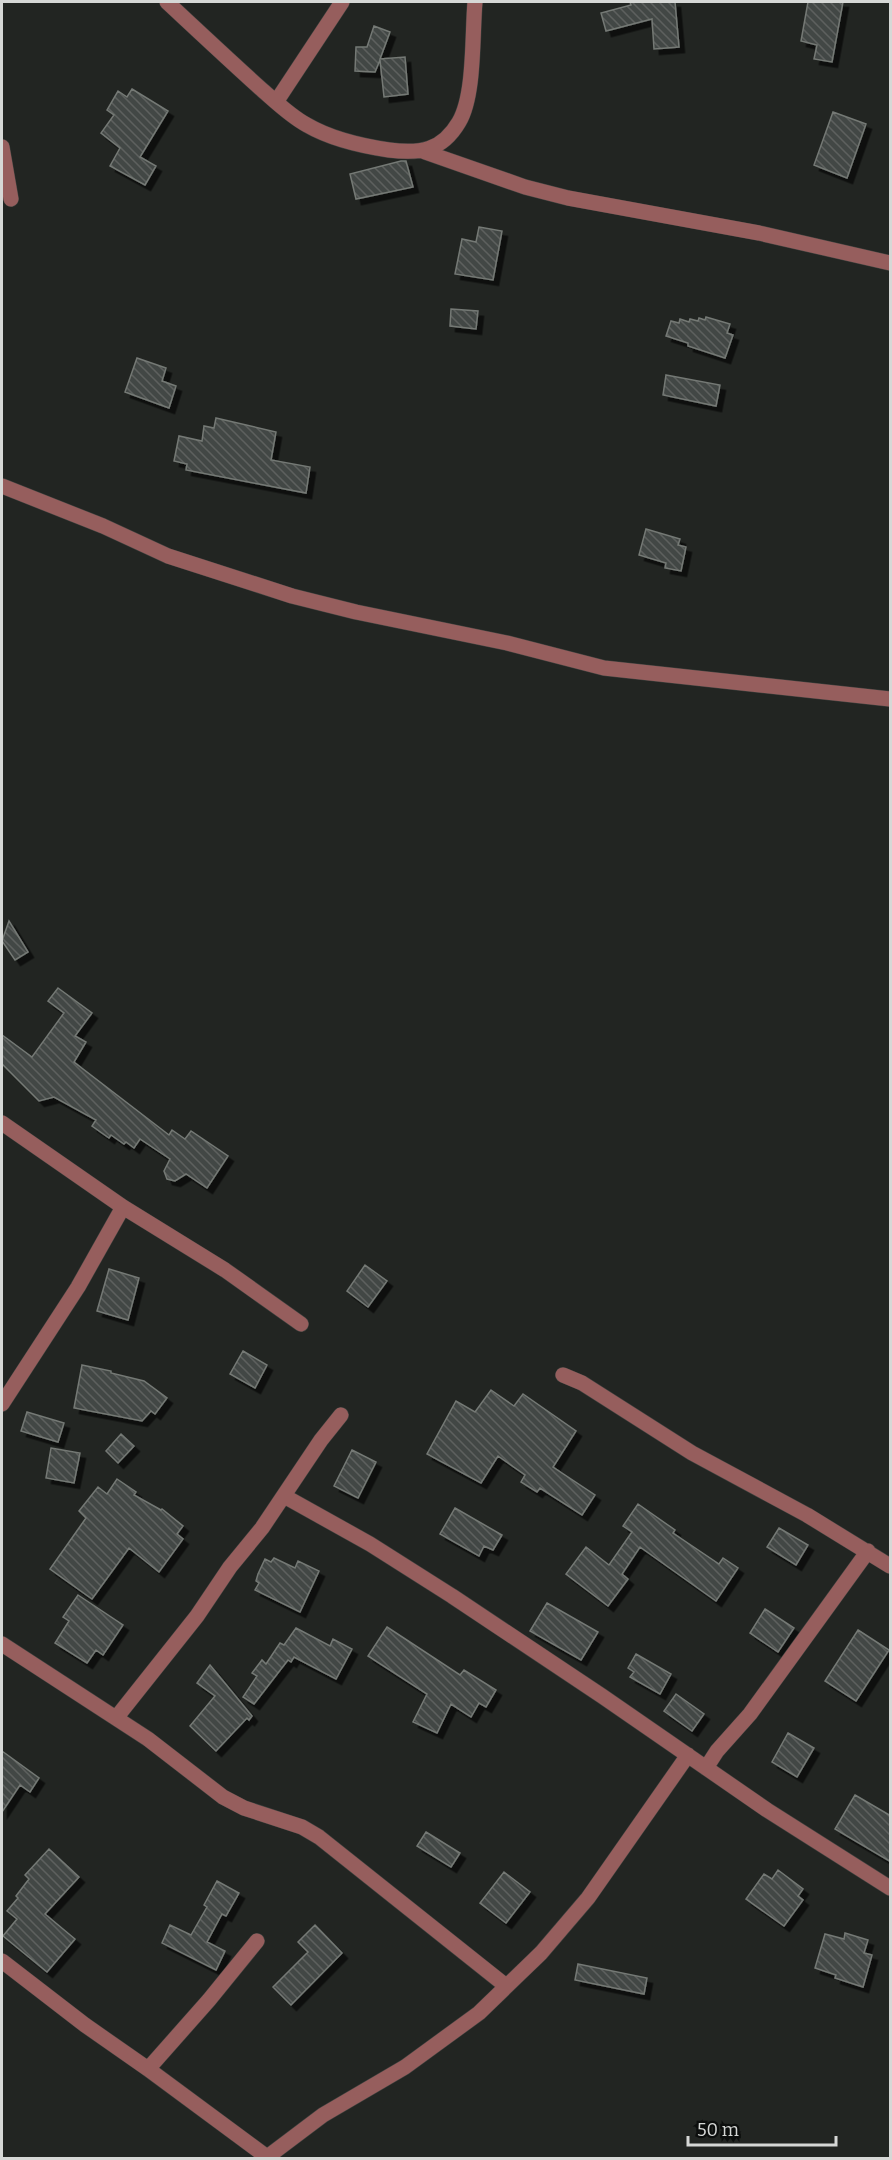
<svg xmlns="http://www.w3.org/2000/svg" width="892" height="2160" viewBox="0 0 892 2160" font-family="Bitter,serif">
<defs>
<pattern id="building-back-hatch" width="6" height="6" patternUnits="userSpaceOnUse" patternTransform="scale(1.5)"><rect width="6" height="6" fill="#434744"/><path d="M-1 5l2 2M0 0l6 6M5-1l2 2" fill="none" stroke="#5d615e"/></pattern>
<filter id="shadow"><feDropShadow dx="5.5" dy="5.5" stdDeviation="0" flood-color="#0009"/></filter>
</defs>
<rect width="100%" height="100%" fill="#222522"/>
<path fill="url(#building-back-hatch)" stroke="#747975" stroke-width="1.5" filter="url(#shadow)" d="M 630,2 L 675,2 L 679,47 L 654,49 L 652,19 L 606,31 L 601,13 L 631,5 Z
M 808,2 L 843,2 L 832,62 L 814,59 L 817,45 L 801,41 Z
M 374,26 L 390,32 L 380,59 L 405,57 L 408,94 L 384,97 L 380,60 L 375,72 L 355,71 L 356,47 L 367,47 Z
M 132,89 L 168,111 L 140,157 L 156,166 L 145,185 L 110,166 L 120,148 L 101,133 L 114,115 L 107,110 L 118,91 L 127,97 Z
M 833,112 L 866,124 L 847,178 L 814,165 Z
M 401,161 L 406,161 L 413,187 L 356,199 L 350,174 Z
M 479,227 L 502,231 L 493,280 L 455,274 L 462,239 L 476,242 Z
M 451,309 L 478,311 L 476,329 L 450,326 Z
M 706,317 L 730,324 L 727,333 L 733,335 L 725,358 L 688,346 L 688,343 L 666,336 L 671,321 L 679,323 L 680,319 L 689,322 L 690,319 L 698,321 L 699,318 L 705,320 Z
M 137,358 L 166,368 L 162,381 L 176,386 L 169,408 L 125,392 Z
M 666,375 L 720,385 L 716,406 L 663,395 Z
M 216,418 L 276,432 L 271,460 L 310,467 L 306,493 L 186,470 L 187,464 L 174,461 L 179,436 L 202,441 L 204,426 L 214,428 Z
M 646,529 L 680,539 L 678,545 L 686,547 L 681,571 L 665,568 L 666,563 L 639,555 Z
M 9,921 L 28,952 L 15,960 L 2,941 Z
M 58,988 L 92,1013 L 75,1036 L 86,1042 L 74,1062 L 169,1135 L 172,1130 L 185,1139 L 191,1131 L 228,1156 L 207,1188 L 186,1174 L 175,1181 L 167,1179 L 164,1171 L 170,1159 L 140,1139 L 134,1148 L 126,1142 L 124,1144 L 111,1135 L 109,1138 L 92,1126 L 96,1120 L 54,1097 L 39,1101 L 2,1064 L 2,1035 L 32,1057 L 64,1013 L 48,1001 Z
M 365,1265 L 387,1281 L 368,1307 L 347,1291 Z
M 109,1269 L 139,1278 L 128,1320 L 97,1311 Z
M 243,1351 L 267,1365 L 255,1388 L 230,1374 Z
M 82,1365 L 111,1371 L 111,1373 L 144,1381 L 167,1398 L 155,1414 L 151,1411 L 142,1421 L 74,1408 Z
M 491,1390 L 514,1406 L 523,1394 L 576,1431 L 553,1467 L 595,1495 L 582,1515 L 540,1488 L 537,1492 L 521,1482 L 525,1475 L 498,1456 L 481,1483 L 427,1454 L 456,1401 L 475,1412 Z
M 27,1412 L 64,1423 L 58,1442 L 21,1431 Z
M 121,1434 L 134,1446 L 118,1463 L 106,1451 Z
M 51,1448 L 80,1453 L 74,1483 L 46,1478 Z
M 352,1450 L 376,1462 L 358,1498 L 334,1486 Z
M 117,1479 L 136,1492 L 134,1495 L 161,1510 L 162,1509 L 183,1526 L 177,1534 L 183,1539 L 159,1572 L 129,1548 L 92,1599 L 50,1569 L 86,1518 L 79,1511 L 98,1487 L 107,1494 Z
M 638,1504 L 675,1530 L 673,1533 L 719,1564 L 723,1558 L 738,1568 L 716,1601 L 640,1547 L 622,1574 L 628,1579 L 608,1606 L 566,1574 L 586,1547 L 609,1565 L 632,1532 L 623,1526 Z
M 455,1508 L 502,1535 L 493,1550 L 484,1546 L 479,1556 L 440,1534 Z
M 779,1528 L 808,1545 L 796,1565 L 767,1547 Z
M 274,1558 L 295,1568 L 298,1561 L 319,1571 L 300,1612 L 255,1590 L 259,1583 L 256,1581 L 258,1574 L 265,1559 L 271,1562 Z
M 78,1595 L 123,1625 L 103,1655 L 96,1650 L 87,1663 L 55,1643 L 69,1621 L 63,1617 Z
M 547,1603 L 598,1632 L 581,1660 L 530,1631 Z
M 765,1609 L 794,1628 L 778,1652 L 750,1633 Z
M 387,1627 L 460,1675 L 464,1670 L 496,1690 L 486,1707 L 479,1703 L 471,1717 L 451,1704 L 437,1733 L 413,1722 L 427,1694 L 368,1656 Z
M 296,1628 L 330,1646 L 333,1639 L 352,1649 L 336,1679 L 294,1657 L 291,1662 L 288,1660 L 254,1704 L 243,1697 L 257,1676 L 252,1673 L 262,1660 L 266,1664 L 280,1643 L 284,1645 Z
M 858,1630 L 889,1650 L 856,1701 L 825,1681 Z
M 636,1654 L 671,1674 L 660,1694 L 630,1677 L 634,1672 L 628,1668 Z
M 210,1665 L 252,1716 L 249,1720 L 247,1718 L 216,1751 L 190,1726 L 215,1696 L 197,1683 Z
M 676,1694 L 704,1714 L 692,1731 L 664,1711 Z
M 788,1733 L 814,1748 L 797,1777 L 772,1762 Z
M 2,1751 L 39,1778 L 30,1792 L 20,1785 L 2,1812 Z
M 855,1795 L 891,1816 L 891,1862 L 835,1829 Z
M 426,1832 L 460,1853 L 451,1867 L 417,1846 Z
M 49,1849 L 79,1877 L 45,1914 L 75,1939 L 47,1972 L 3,1936 L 17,1919 L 7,1911 L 18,1898 L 16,1896 L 29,1879 L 25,1875 Z
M 778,1870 L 803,1889 L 798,1896 L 803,1900 L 784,1926 L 746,1899 L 764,1874 L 772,1879 Z
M 504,1872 L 530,1892 L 506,1923 L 480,1903 Z
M 217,1881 L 239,1893 L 226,1916 L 222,1914 L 207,1942 L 225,1951 L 216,1970 L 162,1943 L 170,1925 L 191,1935 L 207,1907 L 204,1905 Z
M 315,1925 L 342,1953 L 291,2005 L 273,1987 L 308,1952 L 298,1942 Z
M 845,1933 L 868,1940 L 864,1953 L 872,1955 L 863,1987 L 835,1978 L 836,1975 L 815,1968 L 825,1934 L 844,1939 Z
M 578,1964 L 647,1978 L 644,1994 L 575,1980 Z"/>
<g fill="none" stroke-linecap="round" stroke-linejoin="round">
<g stroke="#3f423f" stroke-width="16">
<path id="minor" d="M 167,2 C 198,31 229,60 260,88 C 275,101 290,116 307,125 C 331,139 362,146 389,150 C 420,154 442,151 459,122 C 475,95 472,35 475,2
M 276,102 L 342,2
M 2,147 L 11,199
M 425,152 L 525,187 L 568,198 L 759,233 L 890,263
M 2,486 L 103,526 L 168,556 L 292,596 L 356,612 L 507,643 L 604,668 L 890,699
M 2,1123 L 123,1207 L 225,1270 L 301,1324
M 563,1375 L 582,1383 L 692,1453 L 807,1515 L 890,1566
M 2,1404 L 78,1287 L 123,1207
M 284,1496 L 370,1544 L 452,1596 L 602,1696 L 767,1810 L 890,1888
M 2,1644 L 148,1739 L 223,1797 L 244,1808 L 302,1827 L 319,1837 L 506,1986
M 116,1718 L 197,1616 L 230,1567 L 262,1528 L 321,1440 L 341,1415
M 706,1768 L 717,1751 L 750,1714 L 868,1551
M 2,1961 L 85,2025 L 148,2069 L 267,2157
M 148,2069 L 209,2000 L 257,1941
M 266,2158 L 323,2115 L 405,2067 L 479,2013 L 541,1953 L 588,1898 L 688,1755"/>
</g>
<use href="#minor" stroke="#965e5d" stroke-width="15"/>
</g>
<rect width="892" height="2160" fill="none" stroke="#d6d8d6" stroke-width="6"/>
<path d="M688 2136v9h148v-9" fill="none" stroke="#d6d8d6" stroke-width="3"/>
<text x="697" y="2136" font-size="18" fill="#d6d8d6" stroke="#0c0e0d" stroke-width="4.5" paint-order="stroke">50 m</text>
</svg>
